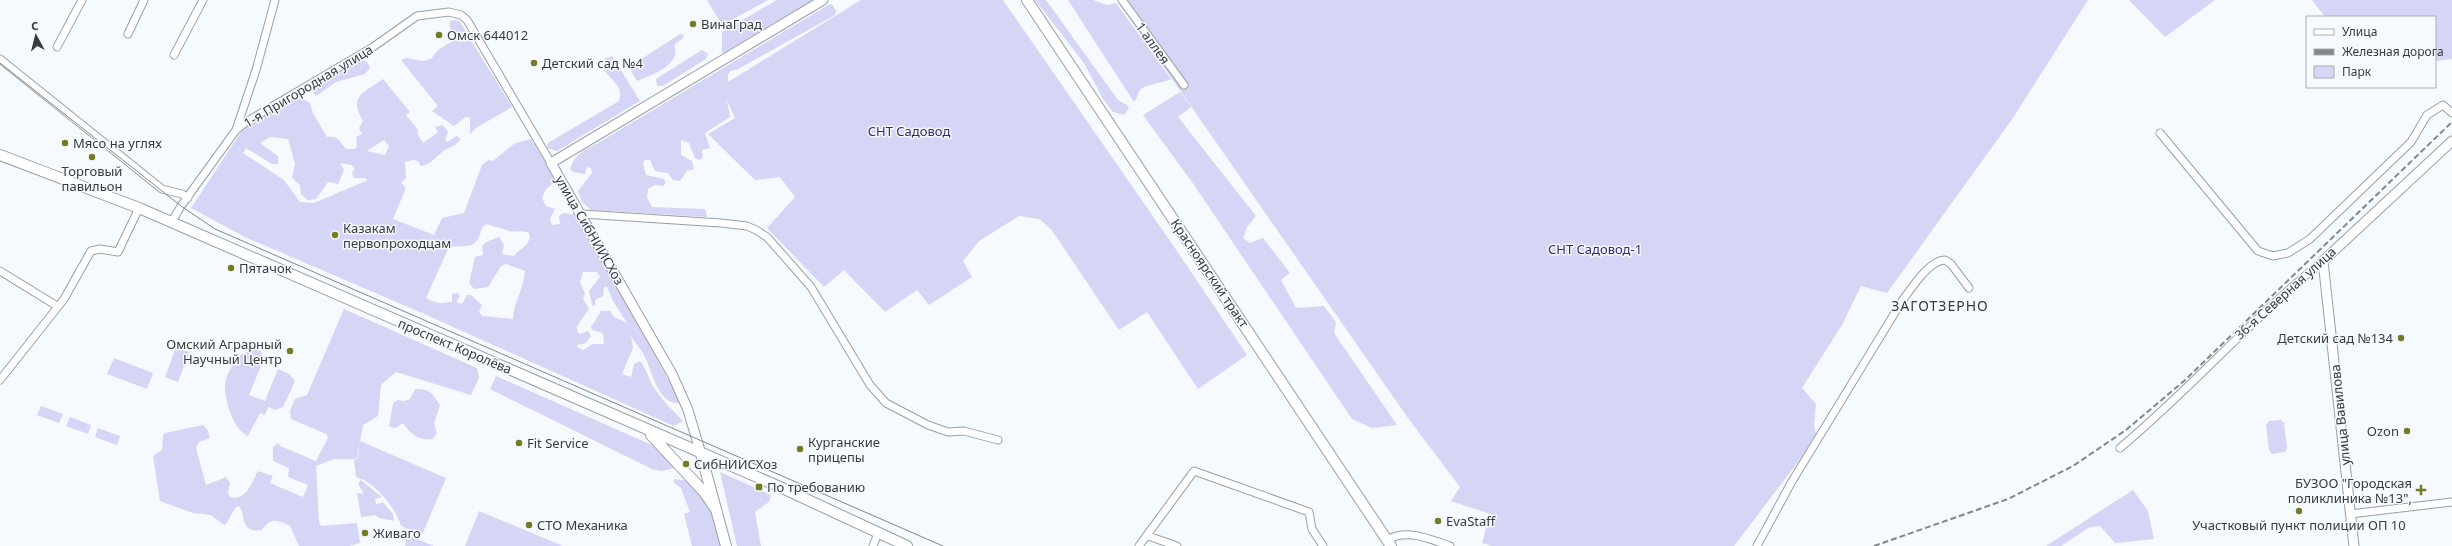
<svg xmlns="http://www.w3.org/2000/svg" width="2452" height="546" viewBox="0 0 2452 546" font-family="'Noto Sans',sans-serif">
<rect width="100%" height="100%" fill="#f4fafe"/>
<path fill="#d5d5f6" fill-rule="evenodd" d="M 707,0 L 768,0 L 722,25 Z
M 777,0 L 815,0 L 724,54 L 722,53 L 722,32 Z
M 861,0 L 1003,0 L 1177,251 L 1247,355 L 1198,389 L 1147,312 L 1119,330 L 1051,229 L 1039,219 L 1019,216 L 979,241 L 963,261 L 972,277 L 929,305 L 917,290 L 885,312 L 844,270 L 824,287 L 767,228 L 795,197 L 780,177 L 755,180 L 708,134 L 735,118 L 727,100 L 730,117 L 705,133 L 710,148 L 702,150 L 703,157 L 700,160 L 695,158 L 689,143 L 681,140 L 681,155 L 692,161 L 694,169 L 687,171 L 680,181 L 673,180 L 668,173 L 655,171 L 650,160 L 645,160 L 643,163 L 646,175 L 664,179 L 666,183 L 663,186 L 655,185 L 648,189 L 647,197 L 652,207 L 705,209 L 707,217 L 591,210 L 582,202 L 578,191 L 592,173 L 591,168 L 587,167 L 585,174 L 573,172 L 570,169 C 575,154 584,150 598,143 L 830,4 L 833,5 L 836,11 L 835,15 L 738,69 L 730,71 L 728,75 L 728,82 Z
M 1035,0 L 1046,0 L 1118,100 L 1127,105 L 1129,108 L 1124,115 L 1113,112 L 1103,99 L 1084,63 Z
M 1068,0 L 1093,0 L 1107,5 L 1116,3 L 1171,79 C 1161,84 1145,84 1140,90 C 1137,94 1138,98 1134,102 Z
M 1117,0 L 2088,0 L 2013,118 L 1887,293 L 1861,286 L 1842,325 L 1802,388 L 1816,404 L 1814,426 L 1817,437 L 1734,546 L 1492,546 L 1482,543 L 1490,514 L 1451,501 L 1460,487 L 1408,418 Z
M 2129,0 L 2215,0 L 2165,37 Z
M 2312,0 L 2452,0 L 2452,59 L 2435,61 L 2435,17 L 2325,17 Z
M 456,20 L 460,22 L 512,107 L 476,128 L 470,134 L 470,118 L 466,117 L 454,126 L 432,111 L 438,106 L 401,60 L 407,58 L 423,61 L 431,59 L 438,50 L 454,40 L 449,24 L 451,21 Z
M 680,34 L 684,35 L 683,38 L 675,44 C 674,48 676,50 675,54 C 673,68 647,77 637,81 L 629,67 Z
M 702,50 L 708,54 L 706,59 L 663,86 L 657,86 L 656,79 Z
M 612,56 L 640,101 L 562,148 L 557,151 L 547,148 L 548,143 L 619,101 C 625,84 607,79 602,66 L 604,59 Z
M 360,59 L 367,62 L 370,68 L 365,74 L 336,82 L 316,96 L 311,89 Z
M 383,79 L 410,112 L 406,115 L 418,130 L 418,135 L 423,143 L 438,132 L 435,127 L 443,125 L 448,132 L 445,140 L 447,142 L 457,136 L 461,139 C 456,146 452,146 445,150 C 435,156 433,164 421,166 L 418,161 L 413,160 L 405,162 L 406,178 L 401,183 L 406,188 L 393,219 L 434,235 L 442,218 L 464,213 L 482,165 L 489,160 L 493,161 L 515,143 L 531,139 L 557,180 L 546,189 L 542,198 L 546,206 L 555,209 L 550,219 L 552,225 L 560,224 L 559,216 L 563,213 L 578,215 L 681,403 C 659,407 652,371 645,357 C 642,350 635,343 631,336 L 633,348 L 622,374 L 631,377 L 634,364 L 640,361 C 647,369 648,378 653,386 C 662,400 672,410 683,421 L 674,426 L 422,313 L 245,237 L 191,208 L 245,126 L 282,103 L 301,98 L 310,103 L 313,113 L 327,137 C 340,136 338,141 346,149 L 355,149 L 357,146 L 356,137 L 362,134 L 359,128 L 363,121 C 348,96 364,93 383,79 ZM 270,137 L 288,139 L 295,163 L 292,178 L 300,185 L 301,194 L 308,200 L 316,199 L 328,182 L 338,184 L 344,170 L 340,163 L 351,165 L 355,168 L 352,173 L 354,178 L 365,178 L 368,180 L 314,203 L 300,202 L 284,180 L 243,153 L 246,148 L 272,164 L 278,164 L 278,156 L 260,143 ZM 384,140 L 389,146 L 385,155 L 367,151 ZM 487,224 C 494,227 502,228 509,231 C 516,233 522,229 529,233 C 532,245 521,247 514,256 L 502,254 L 504,245 L 499,237 L 486,242 L 482,246 L 483,255 L 475,257 L 469,283 L 474,289 L 488,287 L 501,266 L 506,264 L 525,271 C 524,289 513,303 513,319 L 482,316 L 479,312 L 482,305 L 471,295 L 467,295 L 462,304 L 456,302 L 460,296 L 458,293 L 452,294 L 452,302 C 439,303 439,305 426,298 L 449,247 C 470,245 477,250 482,227 ZM 583,272 L 597,272 L 600,277 L 589,291 L 592,305 L 595,306 L 595,300 L 603,296 L 604,287 L 607,287 L 613,301 L 627,323 L 614,317 L 610,311 L 601,311 L 591,327 L 592,330 L 603,333 L 604,344 L 593,344 L 583,350 L 577,347 L 577,345 L 586,343 L 591,336 L 588,331 L 580,334 L 577,331 L 577,326 L 589,309 L 583,299 L 585,293 L 580,282 Z
M 1180,92 L 1191,107 L 1178,117 L 1256,216 L 1247,227 L 1243,238 L 1250,243 L 1263,238 L 1290,273 L 1281,280 L 1296,308 L 1324,306 L 1336,322 L 1334,333 L 1397,425 L 1372,428 L 1352,419 L 1192,182 L 1143,115 Z
M 344,309 L 477,368 L 479,378 L 471,395 L 396,372 L 381,385 L 378,416 L 363,425 L 357,458 L 354,459 L 334,459 L 316,466 L 319,522 L 321,526 L 357,523 L 360,543 L 349,546 L 299,546 L 290,526 C 277,520 271,517 262,530 C 240,533 247,519 239,506 L 235,508 L 226,524 L 224,525 L 211,515 L 193,513 L 160,501 L 153,456 L 162,450 L 163,435 L 165,433 L 203,425 L 207,429 L 210,438 L 199,442 L 196,448 L 206,485 L 226,477 L 230,483 L 228,493 L 230,497 C 247,501 251,483 258,471 L 273,476 L 270,483 L 303,497 L 308,485 L 288,477 L 289,468 L 273,461 L 273,447 L 278,443 L 280,446 L 316,461 L 328,438 L 326,434 L 291,419 L 290,411 L 295,399 L 307,395 Z
M 176,347 L 189,352 L 178,382 L 165,377 Z
M 257,348 L 261,350 L 263,361 L 249,395 L 265,401 L 278,369 L 289,374 L 295,381 L 283,407 L 275,410 L 268,407 L 265,415 L 260,413 L 248,436 C 233,430 224,399 225,383 C 226,375 233,365 236,357 Z
M 114,358 L 153,373 L 147,389 L 107,374 Z
M 496,376 L 654,446 L 662,450 L 675,468 L 661,471 L 652,469 L 490,389 Z
M 415,389 C 429,388 433,394 440,405 L 434,423 L 437,433 L 433,439 C 419,441 410,434 403,423 L 395,428 L 389,427 L 393,403 L 398,400 L 404,401 L 410,399 Z
M 41,406 L 63,414 L 59,423 L 37,415 Z
M 70,417 L 91,425 L 88,434 L 66,426 Z
M 2281,420 L 2284,423 L 2287,448 L 2285,452 L 2272,454 L 2269,450 L 2266,425 L 2269,421 Z
M 98,428 L 120,436 L 117,445 L 95,437 Z
M 360,441 L 446,478 L 422,535 L 401,526 C 396,508 374,481 356,477 L 354,460 L 358,458 Z
M 720,472 L 771,495 L 769,502 L 755,512 L 761,546 L 737,546 Z
M 675,479 L 691,481 L 709,505 L 721,546 L 692,546 L 684,514 L 690,512 L 681,488 L 673,482 Z
M 361,480 L 378,494 L 370,495 L 379,494 L 382,497 L 375,499 L 376,504 L 382,503 L 381,500 L 393,514 L 394,521 L 379,518 L 375,515 L 361,517 L 357,493 L 364,494 L 358,484 Z
M 2133,490 L 2148,511 L 2154,539 L 2115,543 L 2100,526 L 2090,527 L 2061,546 L 2046,546 Z
M 479,511 L 563,546 L 465,546 Z
M 405,534 L 434,546 L 404,546 L 406,545 Z"/>
<g fill="none" stroke-linecap="round" stroke-linejoin="round">
<g stroke="#99a0a5" stroke-width="9">
<path id="minor" d="M 1122,0 L 1184,85
M 128,34 L 144,0
M 57,47 L 82,0
M 174,55 L 203,0
M 0,59 L 162,189 L 182,194 L 188,198
M 236,130 L 256,70 L 275,0
M 2160,133 L 2258,251 L 2273,256 L 2288,253 L 2310,239 L 2411,142 L 2427,115 L 2443,105 L 2452,113
M 582,214 L 721,223 L 747,226 L 756,230 L 767,237 L 811,287 L 870,385 L 886,403 L 928,425 L 948,432 L 964,431 L 998,440
M 171,223 L 181,206 L 236,130 L 246,122 L 373,47 L 417,16 L 449,12 L 461,15 L 467,20 L 551,163
M 0,271 L 57,306
M 0,380 L 64,299 L 91,251 L 100,249 L 118,252 L 139,208
M 2120,448 C 2191,389 2251,319 2323,261
M 2350,514 L 2452,502
M 1148,536 L 1177,546
M 1387,540 C 1407,528 1429,539 1450,546
M 873,546 L 878,533
M 1139,546 L 1194,471 L 1309,512 L 1312,529 L 1323,546
M 1757,546 L 1791,483 L 1902,301 C 1911,289 1929,260 1945,260 L 1951,264 L 1969,288"/>
</g>
<g stroke="#99a0a5" stroke-width="11">
<path id="tertiary" d="M 701,454 L 688,410 L 672,374 L 551,163 L 823,0
M 2354,546 L 2323,261 L 2452,141"/>
</g>
<g stroke="#99a0a5" stroke-width="12">
<path id="secondary" d="M 1027,0 L 1391,546
M 0,155 L 139,208 L 780,487 L 907,546
M 651,435 L 704,492 L 715,508
M 701,454 L 726,546"/>
</g>
<use href="#minor" stroke="#fff" stroke-width="7"/>
<use href="#tertiary" stroke="#fff" stroke-width="9"/>
<use href="#secondary" stroke="#fff" stroke-width="10"/>
<path stroke="#828789" stroke-width="1" d="M 0,63 L 181,206 L 215,229 L 943,546"/>
<path stroke="#828789" stroke-width="2" stroke-dasharray="6 3" stroke-linecap="butt" d="M 1874,546 L 2008,499 L 2073,466 L 2126,430 L 2184,381 L 2452,122"/>
</g>
<g fill="#747b25" stroke="#f4fafe" stroke-width="1.5">
<circle cx="693" cy="24" r="4"/>
<circle cx="439" cy="35" r="4"/>
<circle cx="534" cy="63" r="4"/>
<circle cx="65" cy="143" r="4"/>
<circle cx="92" cy="157" r="4"/>
<circle cx="335" cy="235" r="4"/>
<circle cx="231" cy="268" r="4"/>
<circle cx="2401" cy="338" r="4"/>
<circle cx="290" cy="351" r="4"/>
<circle cx="2407" cy="431" r="4"/>
<circle cx="519" cy="443" r="4"/>
<circle cx="800" cy="449" r="4"/>
<circle cx="686" cy="464" r="4"/>
<rect x="755" y="483" width="8" height="8" rx="2"/>
<path d="M2419 484h4v4h4v4h-4v4h-4v-4h-4v-4h4z"/>
<circle cx="2299" cy="511" r="4"/>
<circle cx="1438" cy="521" r="4"/>
<circle cx="529" cy="525" r="4"/>
<circle cx="365" cy="533" r="4"/>
</g>
<g text-anchor="middle" dominant-baseline="central" stroke-width="3" stroke-linejoin="round" paint-order="stroke">
<g font-size="13" fill="#383b3d" stroke="#f4fafe" text-anchor="start">
<text x="701" y="24">ВинаГрад</text>
<text x="447" y="35">Омск 644012</text>
<text x="542" y="63">Детский сад №4</text>
<text x="73" y="143">Мясо на углях</text>
<text x="92" y="171" text-anchor="middle">Торговый<tspan x="92" dy="15">павильон</tspan></text>
<text x="343" y="228">Казакам<tspan x="343" dy="15">первопроходцам</tspan></text>
<text x="239" y="268">Пятачок</text>
<text x="2393" y="338" text-anchor="end">Детский сад №134</text>
<text x="282" y="344" text-anchor="end">Омский Аграрный<tspan x="282" dy="15">Научный Центр</tspan></text>
<text x="2399" y="431" text-anchor="end">Ozon</text>
<text x="808" y="442">Курганские<tspan x="808" dy="15">прицепы</tspan></text>
<text x="527" y="443">Fit Service</text>
<text x="694" y="464">СибНИИСХоз</text>
<text x="2412" y="483" text-anchor="end">БУЗОО "Городская<tspan x="2412" dy="15">поликлиника №13",</tspan></text>
<text x="767" y="487">По требованию</text>
<text x="1446" y="521">EvaStaff</text>
<text x="537" y="525">СТО Механика</text>
<text x="2299" y="525" text-anchor="middle">Участковый пункт полиции ОП 10</text>
<text x="373" y="533">Живаго</text>
</g>
<g font-size="13" fill="#383b3d" stroke="#f4fafe">
<text transform="translate(1153 43) rotate(54)">1 аллея</text>
<text transform="translate(308 86) rotate(-31)">1-я Пригородная улица</text>
<text transform="translate(590 230) rotate(60)">улица СибНИИСХоз</text>
<text transform="translate(1210 273) rotate(56)">Красноярский тракт</text>
<text transform="translate(2285 293) rotate(-42)">36-я Северная улица</text>
<text transform="translate(455 346) rotate(23)">проспект Королёва</text>
<text transform="translate(2340 415) rotate(-96)">улица Вавилова</text>
</g>
<g font-size="13" fill="#342871" stroke="#f4fafe">
<text x="909" y="131">СНТ Садовод</text>
<text x="1595" y="249">СНТ Садовод-1</text>
</g>
<g font-size="14" letter-spacing="1" fill="#383b3d" stroke="#f4fafe">
<text x="1940" y="305">ЗАГОТЗЕРНО</text>
</g>
</g>
<rect x="2306" y="16" width="130" height="72" fill="#f4fafe" stroke="#a9aeb1"/>
<rect x="2314" y="29" width="20" height="6" fill="#ffffff" stroke="#a9aeb1"/>
<text x="2342" y="36" font-size="12" fill="#383b3d">Улица</text>
<rect x="2314" y="49" width="20" height="6" fill="#828789" stroke="#a9aeb1"/>
<text x="2342" y="56" font-size="12" fill="#383b3d">Железная дорога</text>
<rect x="2314" y="66" width="20" height="12" fill="#d5d5f6" stroke="#a9aeb1"/>
<text x="2342" y="76" font-size="12" fill="#383b3d">Парк</text>
<g transform="translate(36 36) rotate(353)" stroke="#f4fafe" stroke-width="3" paint-order="stroke">
<path d="M0-3L7 15L0 10L-7 15Z" fill="#383b3d"/>
<text y="-6" font-size="11" font-weight="bold" text-anchor="middle" fill="#383b3d">С</text>
</g>
</svg>
